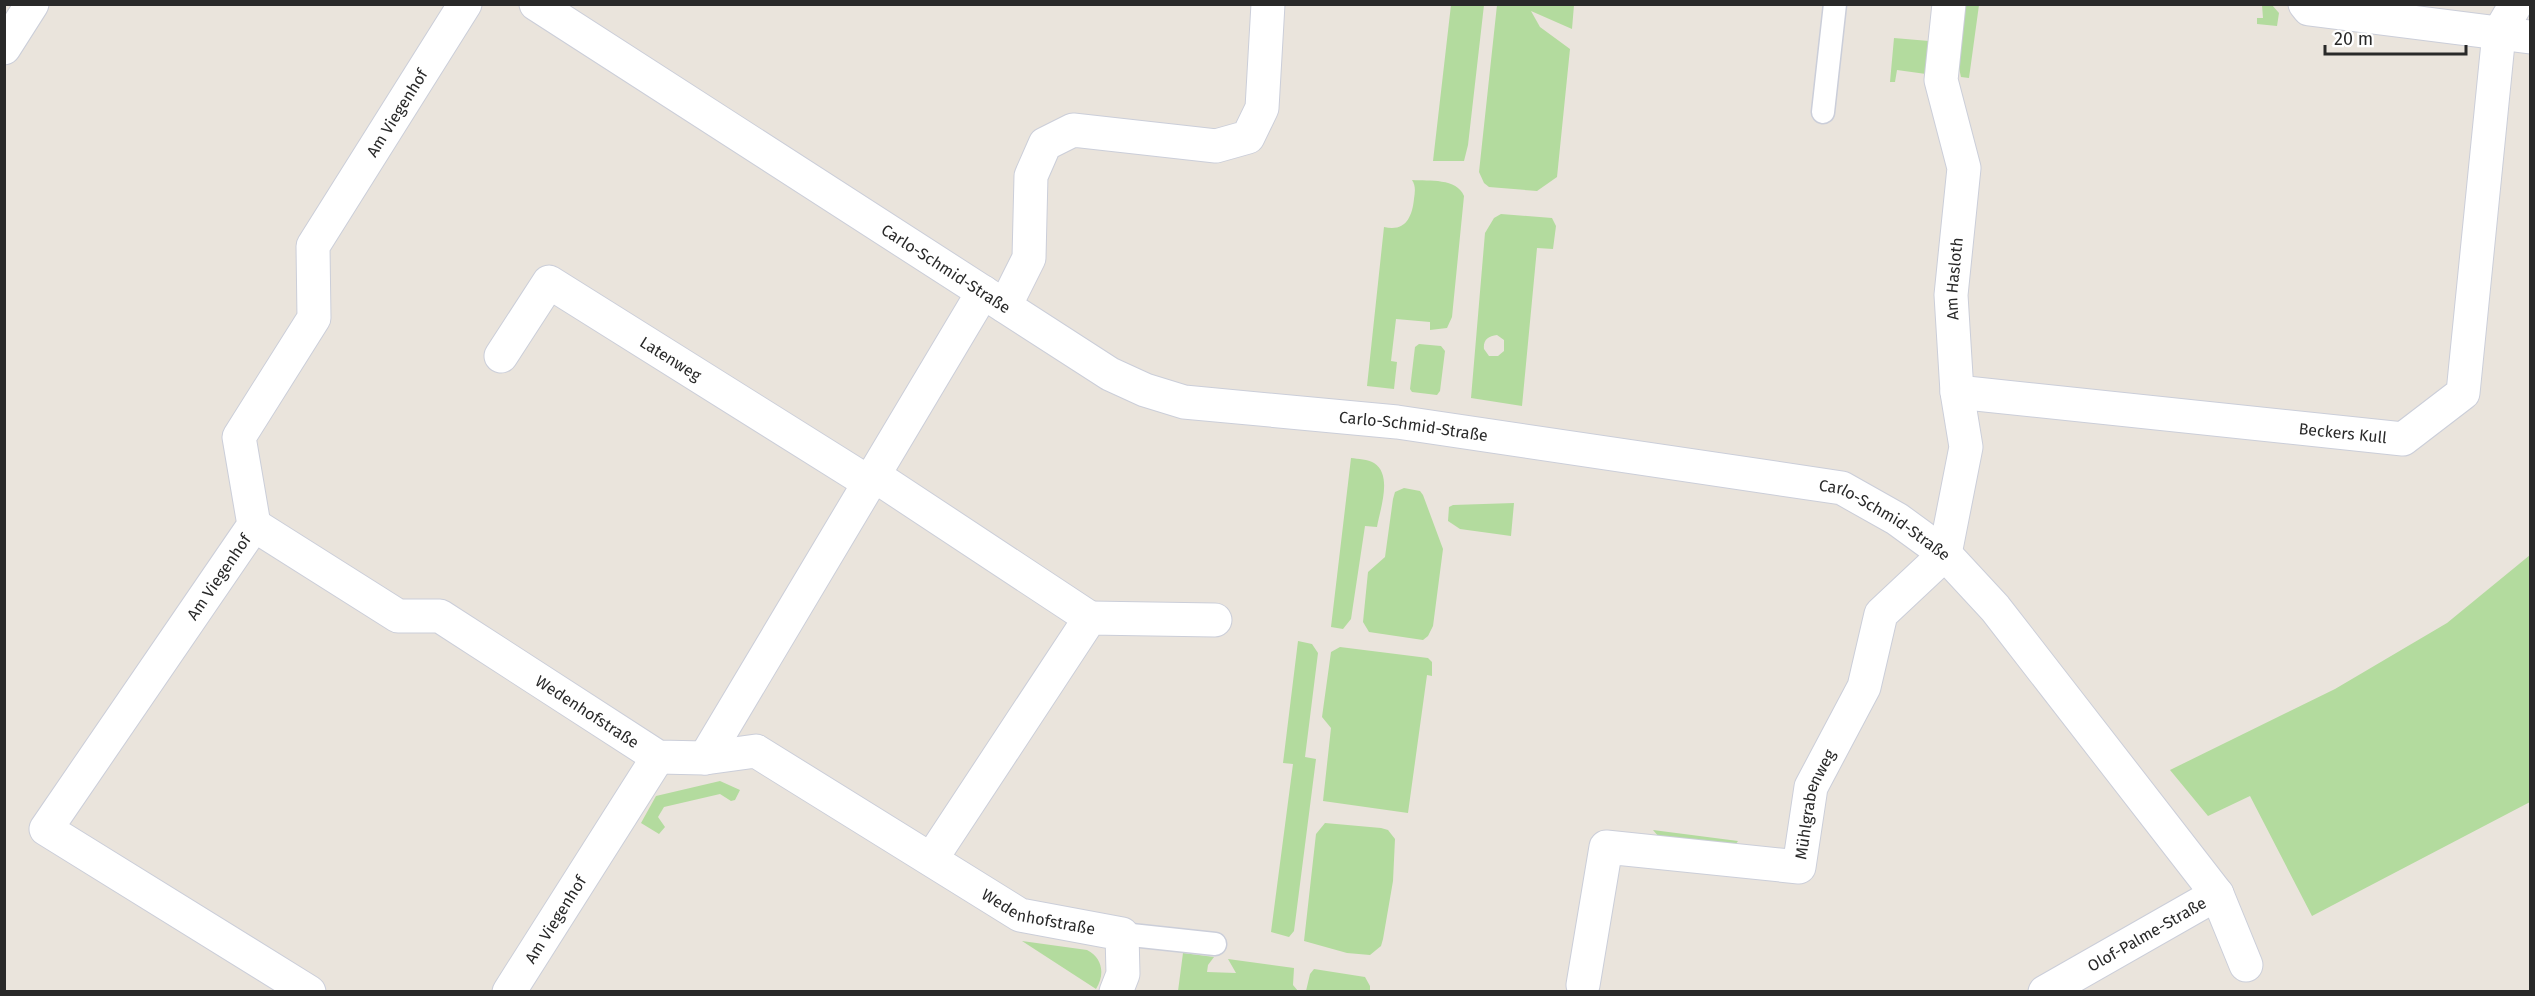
<svg xmlns="http://www.w3.org/2000/svg" width="2535" height="996" viewBox="0 0 2535 996" font-family="'Fira Sans',sans-serif">
<rect width="100%" height="100%" fill="#eae4dc"/>
<path fill="#b3db9e" fill-rule="evenodd" d="M 1451,5 L 1484,5 L 1468,145 L 1464,161 L 1433,161 Z
M 1497,5 L 1574,5 L 1572,29 L 1531,11 L 1540,27 L 1570,49 L 1557,177 L 1537,191 L 1489,187 L 1484,183 L 1479,172 Z
M 1965,5 L 1979,5 L 1969,78 L 1961,77 L 1959,68 Z
M 2262,5 L 2272,5 L 2279,13 L 2277,26 L 2257,24 L 2257,18 L 2263,18 Z
M 1894,38 L 1929,41 L 1926,74 L 1897,70 L 1895,82 L 1890,82 Z
M 1412,180 C 1429,181 1457,178 1464,196 L 1452,317 L 1447,328 L 1430,330 L 1430,322 L 1396,319 L 1391,361 L 1397,362 L 1394,389 L 1367,386 L 1384,227 C 1405,232 1412,218 1414,199 C 1415,192 1416,186 1412,180 Z
M 1501,214 L 1552,218 L 1556,226 L 1553,249 L 1537,248 L 1522,406 L 1471,398 L 1485,233 L 1494,218 ZM 1497,335 L 1504,340 L 1504,351 L 1498,356 L 1489,356 L 1484,349 C 1483,340 1488,336 1497,335 Z
M 1419,344 L 1441,346 L 1445,351 L 1440,391 L 1437,395 L 1412,392 L 1410,389 L 1415,347 Z
M 1351,458 C 1358,459 1368,459 1374,463 C 1393,475 1380,509 1377,527 L 1365,526 L 1351,619 L 1343,629 L 1331,627 Z
M 1404,488 L 1420,491 L 1423,495 L 1443,549 L 1433,626 L 1428,636 L 1423,640 L 1369,632 L 1363,622 L 1368,572 L 1385,557 L 1393,499 L 1395,492 Z
M 1514,503 L 1511,536 L 1460,529 L 1448,521 L 1449,507 L 1453,505 Z
M 2530,555 L 2530,802 L 2312,916 L 2250,796 L 2208,816 L 2170,770 L 2335,689 L 2447,623 Z
M 1298,641 L 1312,644 L 1318,653 L 1305,757 L 1316,759 L 1294,931 L 1289,937 L 1271,932 L 1293,764 L 1283,763 Z
M 1340,647 L 1428,658 L 1432,662 L 1432,676 L 1427,675 L 1408,813 L 1323,801 L 1331,728 L 1322,717 L 1331,652 Z
M 720,781 L 740,790 L 735,800 L 731,801 L 720,794 L 664,807 L 658,817 L 665,827 L 659,834 L 641,823 L 656,796 Z
M 1325,823 L 1381,828 L 1388,830 L 1395,839 L 1393,881 L 1383,939 L 1381,946 L 1370,955 L 1347,953 L 1304,941 L 1316,834 Z
M 1653,830 L 1738,841 L 1735,845 L 1659,837 Z
M 1022,941 L 1087,950 C 1103,958 1105,975 1096,989 Z
M 1183,953 L 1214,957 L 1208,965 L 1207,972 L 1236,973 L 1228,959 L 1294,968 L 1293,985 L 1298,991 L 1178,991 Z
M 1314,969 L 1365,977 L 1370,986 L 1370,991 L 1306,991 L 1310,974 Z"/>
<g fill="none" stroke-linecap="round" stroke-linejoin="round">
<g stroke="#cbced9" stroke-width="25">
<path id="service" d="M 1823,112 L 1835,4
M 1122,934 L 1215,944"/>
</g>
<g stroke="#cbced9" stroke-width="35">
<g id="minor">
<path id="s1" d="M 536,4 L 1110,374 L 1145,390 L 1184,402 L 1397,422 L 1842,488 L 1897,519 L 1945,554 L 1995,608 L 2217,894 L 2246,965"/>
<path d="M 2305,4 L 2309,9 L 2530,37"/>
<path d="M 1005,306 L 1029,258 L 1031,176 L 1045,144 L 1073,130 L 1216,146 L 1248,137 L 1262,108 L 1268,4"/>
<path id="s2" d="M 501,356 L 549,282 L 868,482"/>
<path id="s3" d="M 1957,392 L 2403,439 L 2463,393 L 2499,33 L 2516,4"/>
<path d="M 872,474 L 1090,618"/>
<path id="s4" d="M 254,525 L 398,616 L 440,616 L 658,757 L 705,758 L 756,751 L 1020,915 L 1122,934 L 1123,974 L 1116,992"/>
<path d="M 705,758 L 983,292"/>
<path d="M 932,858 L 1090,618 L 1215,620"/>
<path id="s5" d="M 1583,985 L 1606,847 L 1799,867 L 1811,787 L 1864,687 L 1881,614 L 1945,554 L 1966,447 L 1957,392 L 1951,295 L 1964,168 L 1941,80 L 1949,4"/>
<path id="s6" d="M 309,992 L 46,829 L 254,525 L 239,437 L 314,318 L 313,246 L 465,4"/>
<path id="s7" d="M 509,992 L 658,757"/>
<path id="s8" d="M 2045,992 L 2217,894"/>
</g>
</g>
<g stroke="#cbced9" stroke-width="35">
<path id="tertiary" d="M 4,48 L 32,4"/>
</g>
<use href="#service" stroke="#fff" stroke-width="22"/>
<use href="#minor" stroke="#fff" stroke-width="33"/>
<use href="#tertiary" stroke="#fff" stroke-width="33"/>
</g>
<g text-anchor="middle" dominant-baseline="central" stroke-width="5" stroke-linejoin="round" paint-order="stroke">
<g font-size="16" fill="#292929" stroke="#fff">
<text stroke="none"><textPath href="#s6" startOffset="1137">Am Viegenhof</textPath></text>
<text stroke="none"><textPath href="#s1" startOffset="488">Carlo-Schmid-Straße</textPath></text>
<text stroke="none"><textPath href="#s5" startOffset="969">Am Hasloth</textPath></text>
<text stroke="none"><textPath href="#s2" startOffset="232">Latenweg</textPath></text>
<text stroke="none"><textPath href="#s1" startOffset="993">Carlo-Schmid-Straße</textPath></text>
<text stroke="none"><textPath href="#s3" startOffset="388">Beckers Kull</textPath></text>
<text stroke="none"><textPath href="#s1" startOffset="1478">Carlo-Schmid-Straße</textPath></text>
<text stroke="none"><textPath href="#s6" startOffset="615">Am Viegenhof</textPath></text>
<text stroke="none"><textPath href="#s4" startOffset="388">Wedenhofstraße</textPath></text>
<text stroke="none"><textPath href="#s5" startOffset="399">Mühlgrabenweg</textPath></text>
<text stroke="none"><textPath href="#s4" startOffset="898">Wedenhofstraße</textPath></text>
<text stroke="none"><textPath href="#s7" startOffset="86">Am Viegenhof</textPath></text>
<text stroke="none"><textPath href="#s8" startOffset="117">Olof-Palme-Straße</textPath></text>
</g>
</g>
<rect width="2535" height="996" fill="none" stroke="#292929" stroke-width="12"/>
<path d="M2325 45v9h141v-9" fill="none" stroke="#292929" stroke-width="3"/>
<text x="2334" y="45" font-size="18" fill="#292929" stroke="#ffffff" stroke-width="4.5" paint-order="stroke">20 m</text>
</svg>
